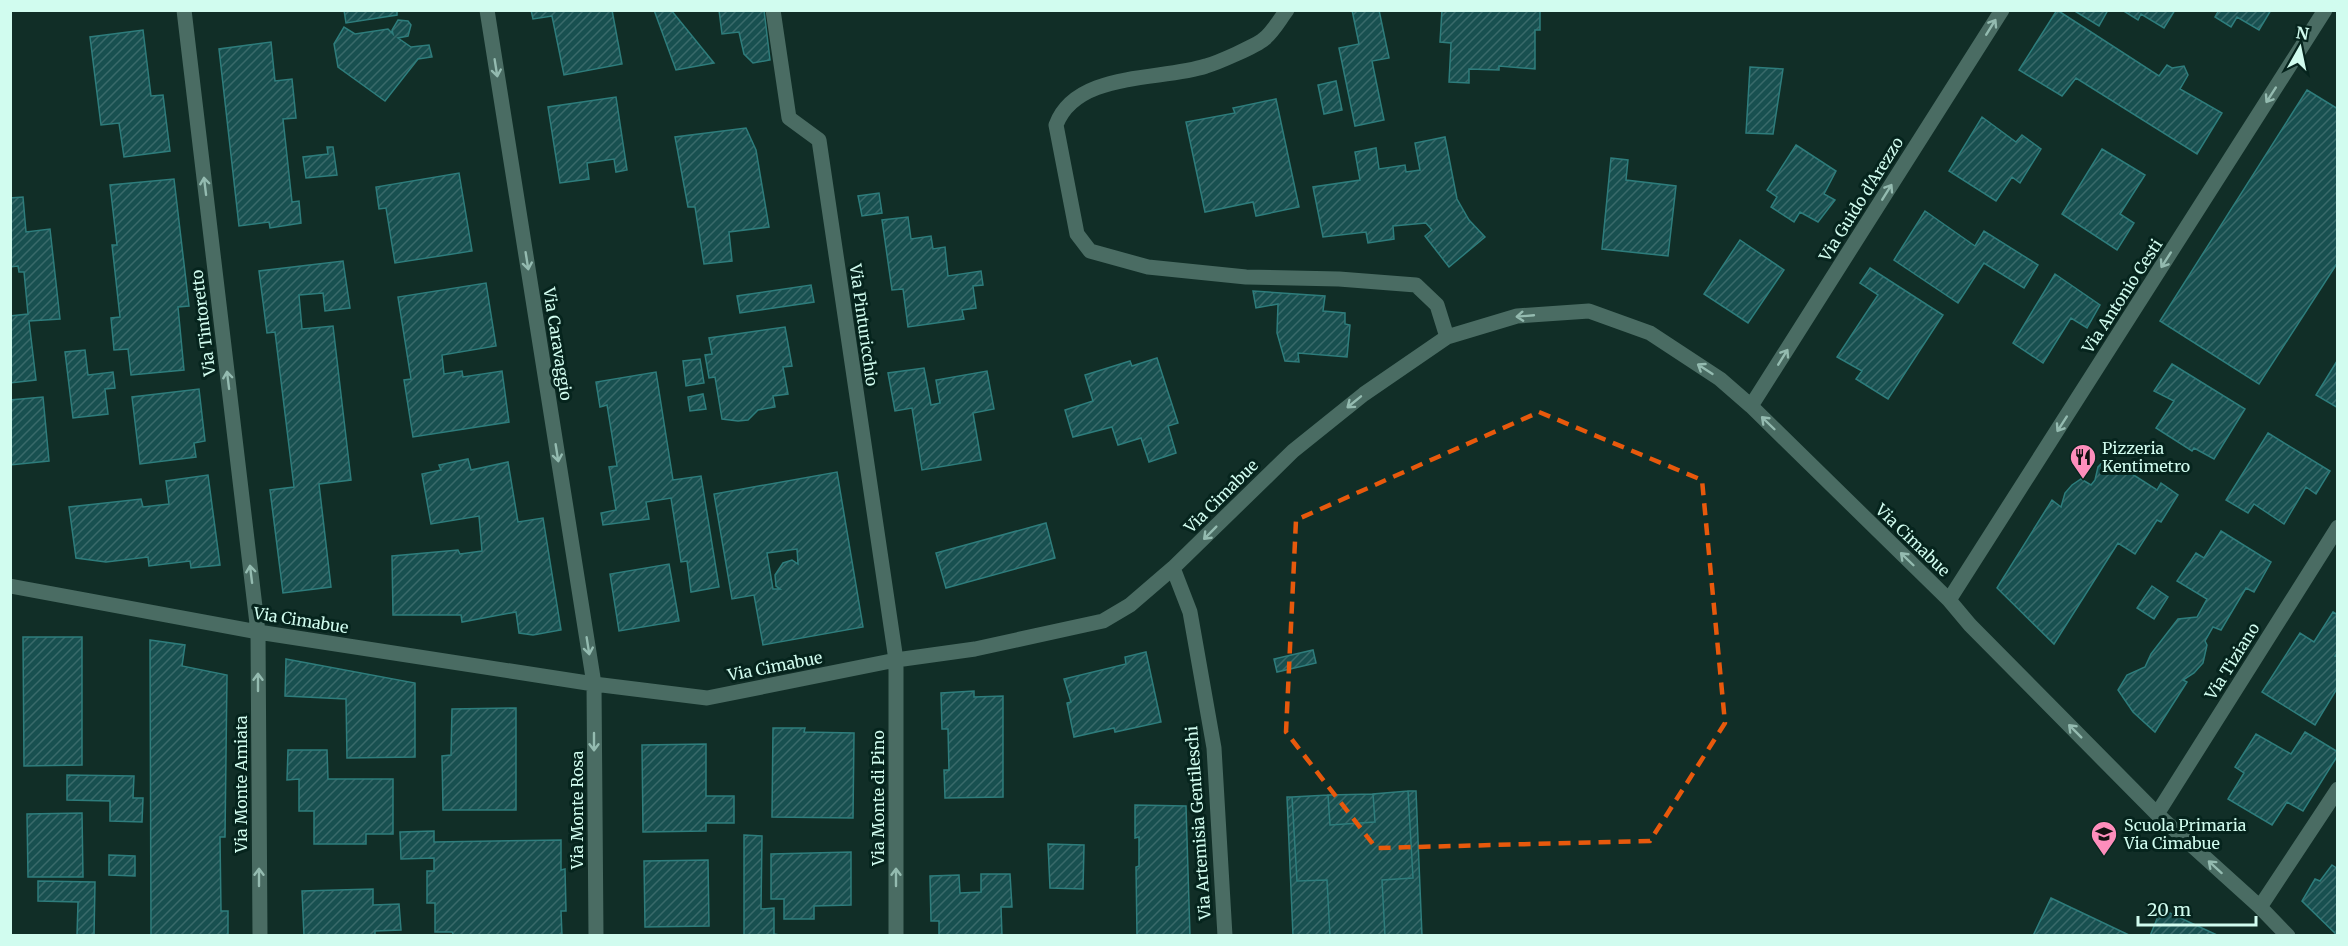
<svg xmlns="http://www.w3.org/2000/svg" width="2348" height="946" viewBox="0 0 2348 946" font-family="Merriweather,serif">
<defs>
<pattern id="building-hatch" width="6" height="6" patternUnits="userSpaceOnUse" patternTransform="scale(1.5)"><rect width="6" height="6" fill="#185050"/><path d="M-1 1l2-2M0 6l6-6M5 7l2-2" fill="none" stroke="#396a6a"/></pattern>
</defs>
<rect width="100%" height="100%" fill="#112e27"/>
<path fill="url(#building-hatch)" stroke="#2e7d7c" stroke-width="1.5" fill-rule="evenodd" d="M 344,10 L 397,10 L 397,15 L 346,23 Z
M 531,10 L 612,10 L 622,64 L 564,75 L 552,16 L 533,19 Z
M 654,10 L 671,10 L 714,63 L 676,70 Z
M 719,10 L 764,10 L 770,60 L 753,63 L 744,54 L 739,32 L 722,34 Z
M 1352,10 L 1379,10 L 1389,58 L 1372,61 L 1384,120 L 1355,126 L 1339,48 L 1359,44 Z
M 1442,10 L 1540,10 L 1540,30 L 1535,30 L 1535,69 L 1499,66 L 1499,70 L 1469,69 L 1469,83 L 1449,82 L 1451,43 L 1440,42 Z
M 2057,10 L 2159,76 L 2167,65 L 2172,68 L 2184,66 L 2188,75 L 2180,89 L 2222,113 L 2197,154 L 2076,78 L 2062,96 L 2019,70 Z
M 2073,10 L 2108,10 L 2099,26 Z
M 2122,10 L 2175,10 L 2164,28 L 2141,14 L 2138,20 Z
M 2219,10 L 2271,10 L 2259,30 L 2237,17 L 2231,27 L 2215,17 Z
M 398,20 L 408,21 L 411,25 L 408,36 L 398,38 L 411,47 L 429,45 L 432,57 L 418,59 L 385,101 L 338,67 L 334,44 L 344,27 L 355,34 L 388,29 L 393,34 L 392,30 Z
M 143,30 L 151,96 L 163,95 L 170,151 L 124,157 L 119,123 L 101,125 L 90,37 Z
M 271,42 L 275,81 L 292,79 L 296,118 L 283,119 L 292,202 L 299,201 L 301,223 L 270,228 L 269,222 L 239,226 L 219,49 Z
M 1750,67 L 1783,69 L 1773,134 L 1746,133 Z
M 1336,81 L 1342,110 L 1324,114 L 1318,85 Z
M 2307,90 L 2338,109 L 2338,262 L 2259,384 L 2160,321 Z
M 616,97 L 627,170 L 616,172 L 614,159 L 587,163 L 589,179 L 560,183 L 548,107 Z
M 1276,99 L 1299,207 L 1256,216 L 1253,202 L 1205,212 L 1186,122 L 1235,113 L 1233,108 Z
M 1982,117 L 2016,142 L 2022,135 L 2041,149 L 2020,183 L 2012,177 L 1996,201 L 1949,171 Z
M 746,128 L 756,150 L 769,227 L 729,232 L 732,261 L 704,264 L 695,207 L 688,207 L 675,137 Z
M 1445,137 L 1457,199 L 1469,220 L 1485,237 L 1449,267 L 1425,236 L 1432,230 L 1426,223 L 1393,226 L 1394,239 L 1368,243 L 1366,232 L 1323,237 L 1313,187 L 1360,180 L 1355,152 L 1376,148 L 1379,169 L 1405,165 L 1406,172 L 1420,170 L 1415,143 Z
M 1796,145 L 1836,171 L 1824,194 L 1835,200 L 1818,222 L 1800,212 L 1794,222 L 1771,207 L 1777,197 L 1767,190 Z
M 327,147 L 333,147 L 337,175 L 306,178 L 303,157 L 328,154 Z
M 2102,149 L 2145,175 L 2120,214 L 2134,223 L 2117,250 L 2062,214 Z
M 1611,158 L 1628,160 L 1626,180 L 1676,186 L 1668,256 L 1602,249 Z
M 459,173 L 472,251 L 395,263 L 386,208 L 379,209 L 376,187 Z
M 174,179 L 189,306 L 178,307 L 184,370 L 131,375 L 128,349 L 114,350 L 111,318 L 120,317 L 112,245 L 117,245 L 110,185 Z
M 879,193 L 882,213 L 862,216 L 858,196 Z
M 23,197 L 26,232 L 50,229 L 60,319 L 29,321 L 36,380 L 10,383 L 10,316 L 28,314 L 24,272 L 19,272 L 18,266 L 10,267 L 10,198 Z
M 1925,211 L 1975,246 L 1984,231 L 2038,265 L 2024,288 L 1984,263 L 1958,303 L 1894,260 Z
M 908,217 L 911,239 L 931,236 L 933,249 L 945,247 L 948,276 L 981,271 L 983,285 L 973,286 L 976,308 L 962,310 L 964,319 L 908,327 L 903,289 L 892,290 L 882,220 Z
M 1740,240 L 1784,270 L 1748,323 L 1704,294 Z
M 343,261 L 350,308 L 325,311 L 323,293 L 299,295 L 302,329 L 333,326 L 351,480 L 319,484 L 331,587 L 283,593 L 270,490 L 294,487 L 275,332 L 267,333 L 259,271 Z
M 1870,268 L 1943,315 L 1888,399 L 1856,379 L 1862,371 L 1837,357 L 1878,295 L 1860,283 Z
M 2055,274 L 2100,305 L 2087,328 L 2071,318 L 2043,363 L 2013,343 Z
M 486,283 L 496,346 L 442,355 L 444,374 L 462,371 L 463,377 L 502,371 L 509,422 L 413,437 L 404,380 L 411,379 L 398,297 Z
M 811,285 L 814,302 L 740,313 L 737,296 Z
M 1253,291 L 1325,296 L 1323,311 L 1345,313 L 1345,324 L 1350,325 L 1347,357 L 1298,353 L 1299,362 L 1285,361 L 1277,333 L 1278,304 L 1256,308 Z
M 785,327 L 792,366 L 783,367 L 788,394 L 773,396 L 775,407 L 758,410 L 748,420 L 738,421 L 722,419 L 715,377 L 709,378 L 705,355 L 712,354 L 709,338 Z
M 85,350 L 88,375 L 113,372 L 115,388 L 105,389 L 108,414 L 73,418 L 65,352 Z
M 1157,358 L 1178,423 L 1168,426 L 1176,453 L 1149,462 L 1141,438 L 1118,445 L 1112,427 L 1073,437 L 1065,410 L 1093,401 L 1085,375 L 1130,361 L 1132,366 Z
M 700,359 L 704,383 L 686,386 L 683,361 Z
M 2337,361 L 2338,361 L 2338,408 L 2316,395 Z
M 2172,364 L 2245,409 L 2214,459 L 2194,448 L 2192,451 L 2156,428 L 2174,401 L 2154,391 Z
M 924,368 L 931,405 L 940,403 L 936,380 L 987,371 L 994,409 L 973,413 L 981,460 L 922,470 L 912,408 L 895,411 L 888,373 Z
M 656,372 L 673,480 L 701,476 L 719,587 L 691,592 L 687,561 L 681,562 L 671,498 L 646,502 L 649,519 L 603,525 L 601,513 L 616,510 L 609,467 L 617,466 L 607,405 L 600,407 L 596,382 Z
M 199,389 L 205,441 L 194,443 L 196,457 L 140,464 L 132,397 Z
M 703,394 L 706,409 L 690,411 L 688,397 Z
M 43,397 L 49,461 L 10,465 L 10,400 Z
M 2268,433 L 2330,471 L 2316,494 L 2306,487 L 2284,524 L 2254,504 L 2248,513 L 2226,500 Z
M 2107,458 L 2157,490 L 2161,483 L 2178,495 L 2161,522 L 2157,520 L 2135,554 L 2118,543 L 2054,644 L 1997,588 L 2052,500 L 2061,507 L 2065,493 L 2072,485 L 2081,479 L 2091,485 L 2095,480 L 2098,467 Z
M 468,459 L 471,470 L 508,462 L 518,522 L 543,518 L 561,630 L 533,635 L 519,633 L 516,612 L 462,622 L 461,615 L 393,615 L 392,556 L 458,550 L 460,554 L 482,551 L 479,516 L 431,524 L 422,474 L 441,470 L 439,465 Z
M 837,472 L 863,627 L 763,645 L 754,595 L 732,599 L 714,494 ZM 797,549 L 798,564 L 792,560 L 783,563 L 775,575 L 776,586 L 780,589 L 773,589 L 767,553 Z
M 208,475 L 220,565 L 191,568 L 190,561 L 149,566 L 148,557 L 106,562 L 76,558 L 69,507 L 141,499 L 143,507 L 169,504 L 166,481 Z
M 1046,523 L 1055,558 L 946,588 L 936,553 Z
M 2221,531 L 2271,562 L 2254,592 L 2246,588 L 2221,630 L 2213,627 L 2205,641 L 2207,645 L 2203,663 L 2194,673 L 2183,680 L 2187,682 L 2155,732 L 2133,712 L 2118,690 L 2127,675 L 2145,667 L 2151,654 L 2178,619 L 2197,617 L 2207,599 L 2177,581 L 2196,553 L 2204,558 Z
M 669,564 L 679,621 L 619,631 L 610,574 Z
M 2152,586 L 2168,597 L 2154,619 L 2137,608 Z
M 2333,612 L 2338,615 L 2338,652 L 2335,656 L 2338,657 L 2338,687 L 2315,725 L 2262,692 L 2300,633 L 2314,642 Z
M 23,637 L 82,637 L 82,765 L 24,766 Z
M 150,640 L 185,645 L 182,666 L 227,675 L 225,837 L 220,837 L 221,911 L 228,911 L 228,936 L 151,936 Z
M 1313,650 L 1316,663 L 1277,672 L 1274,659 Z
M 1146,652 L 1161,722 L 1115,732 L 1114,728 L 1074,737 L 1067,703 L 1071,702 L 1064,679 L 1126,664 L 1125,657 Z
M 286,659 L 415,683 L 415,757 L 347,758 L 346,699 L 285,696 Z
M 974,691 L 974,697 L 1003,696 L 1003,797 L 945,798 L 944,770 L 949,770 L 948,729 L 942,729 L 941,693 Z
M 516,708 L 516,810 L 443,810 L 442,756 L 451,755 L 452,709 Z
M 773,728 L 805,728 L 804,732 L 854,733 L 853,818 L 772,817 Z
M 2305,732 L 2338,752 L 2338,755 L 2303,811 L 2287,802 L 2272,825 L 2228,799 L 2244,773 L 2235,767 L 2256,734 L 2291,754 Z
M 706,744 L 706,796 L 734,796 L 734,823 L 706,823 L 706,831 L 643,832 L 642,745 Z
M 288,750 L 327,750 L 328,779 L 393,779 L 393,834 L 366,834 L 366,844 L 314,844 L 314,811 L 299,811 L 299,779 L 287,780 Z
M 67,775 L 134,776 L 133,798 L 143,798 L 142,822 L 110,821 L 110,801 L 67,800 Z
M 1408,791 L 1413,878 L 1382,880 L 1385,936 L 1330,936 L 1327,880 L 1297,881 L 1292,797 L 1328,795 L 1330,825 L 1375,822 L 1373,794 Z
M 1408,791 L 1416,791 L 1422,936 L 1385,936 L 1382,880 L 1413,878 Z
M 1373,794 L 1375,822 L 1330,825 L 1328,795 Z
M 1287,797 L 1292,797 L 1297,881 L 1327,880 L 1330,936 L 1293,936 Z
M 1135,805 L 1186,806 L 1190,936 L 1137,936 L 1136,867 L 1139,866 L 1139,837 L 1135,838 Z
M 82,813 L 83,877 L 28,877 L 27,814 Z
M 434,831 L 434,842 L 561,840 L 561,870 L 565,869 L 566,911 L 561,911 L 562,936 L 454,936 L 452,932 L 435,932 L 435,903 L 427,903 L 427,871 L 434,871 L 434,858 L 401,859 L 400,832 Z
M 744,835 L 762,836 L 761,909 L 774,908 L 774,934 L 785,936 L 744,936 Z
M 1048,844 L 1084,845 L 1083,889 L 1050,888 Z
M 851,852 L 851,905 L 814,906 L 814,919 L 784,919 L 784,899 L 771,899 L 771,854 Z
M 109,855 L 135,856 L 135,876 L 109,875 Z
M 708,860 L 709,926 L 645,927 L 644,861 Z
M 2332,865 L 2338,869 L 2338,936 L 2302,901 L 2315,879 L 2320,881 Z
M 981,874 L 1010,874 L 1012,907 L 1001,907 L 1002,936 L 939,936 L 939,921 L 931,921 L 930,876 L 959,875 L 960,893 L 981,892 Z
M 38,881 L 95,882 L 94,936 L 77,936 L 78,902 L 38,901 Z
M 373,889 L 373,905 L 399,904 L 401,930 L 375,931 L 375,936 L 304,936 L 302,891 Z
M 2051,898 L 2131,936 L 2033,936 Z
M 2161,909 L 2217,935 L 2217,936 L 2150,936 Z"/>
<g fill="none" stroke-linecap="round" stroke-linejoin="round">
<path stroke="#4a6c63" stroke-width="15" d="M 184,10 L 258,632 L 260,936
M 487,10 L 594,684 L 596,936
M 773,10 L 789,118 L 819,140 L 896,660 L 896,936
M 1287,10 C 1280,19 1273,32 1264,39 C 1256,46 1217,63 1206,66 C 1160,81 1076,71 1056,125 L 1077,234 L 1090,251 L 1148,267 L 1246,277 L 1339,279 L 1416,285 L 1437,305 L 1447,337
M 1751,406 L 2002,10
M 1173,568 L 1190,612 L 1214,748 L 1225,936
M 10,586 L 258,632 L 594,684 L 707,698 L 896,660 L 975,649 L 1103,621 L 1130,605 L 1173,568 L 1293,451 L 1364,394 L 1447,337 L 1517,316 L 1589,311 L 1650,333 L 1720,379 L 1751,406 L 1949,600 L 1970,625 L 2157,814 L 2260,907 L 2288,936
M 1949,600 L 2325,10
M 2157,814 L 2338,527
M 2260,907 L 2338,789"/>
</g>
<defs><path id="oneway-shaft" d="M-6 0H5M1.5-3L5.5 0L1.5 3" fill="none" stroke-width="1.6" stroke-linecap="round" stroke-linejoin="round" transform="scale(1.5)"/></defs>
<g stroke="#94bbb0">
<use href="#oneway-shaft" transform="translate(1991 27) rotate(-58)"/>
<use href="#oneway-shaft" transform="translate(496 68) rotate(81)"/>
<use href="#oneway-shaft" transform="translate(2271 95) rotate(123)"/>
<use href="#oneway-shaft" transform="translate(205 186) rotate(-97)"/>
<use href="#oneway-shaft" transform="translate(1887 192) rotate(-58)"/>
<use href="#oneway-shaft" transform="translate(2166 260) rotate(123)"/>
<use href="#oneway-shaft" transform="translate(527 261) rotate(81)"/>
<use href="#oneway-shaft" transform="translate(1525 316) rotate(175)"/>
<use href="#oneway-shaft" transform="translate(1783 357) rotate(-58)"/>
<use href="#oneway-shaft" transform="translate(1705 369) rotate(-147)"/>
<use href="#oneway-shaft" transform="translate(228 380) rotate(-97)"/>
<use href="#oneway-shaft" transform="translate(1354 402) rotate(141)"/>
<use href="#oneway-shaft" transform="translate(1768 423) rotate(-136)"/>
<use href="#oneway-shaft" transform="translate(2062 424) rotate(123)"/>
<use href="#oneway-shaft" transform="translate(557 453) rotate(81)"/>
<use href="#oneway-shaft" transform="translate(1210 533) rotate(135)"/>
<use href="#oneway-shaft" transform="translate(1907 559) rotate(-136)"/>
<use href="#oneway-shaft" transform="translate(251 574) rotate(-97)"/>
<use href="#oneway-shaft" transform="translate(588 646) rotate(81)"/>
<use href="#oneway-shaft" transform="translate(258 682) rotate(-90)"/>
<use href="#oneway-shaft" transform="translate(2075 731) rotate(-135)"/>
<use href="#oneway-shaft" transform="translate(594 742) rotate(90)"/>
<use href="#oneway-shaft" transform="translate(2215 867) rotate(-138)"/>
<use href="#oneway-shaft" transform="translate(259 877) rotate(-90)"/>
<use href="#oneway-shaft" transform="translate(896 877) rotate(-90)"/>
</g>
<path fill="none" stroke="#e8590c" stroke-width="4.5" stroke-dasharray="12 8" stroke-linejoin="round" d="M 1539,412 L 1702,480 L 1725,723 L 1650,841 L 1376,848 L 1286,732 L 1296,520 Z"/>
<defs>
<g id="restaurant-pin" transform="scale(1.35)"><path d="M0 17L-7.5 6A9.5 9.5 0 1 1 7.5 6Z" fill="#fe8ebc" stroke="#06241d"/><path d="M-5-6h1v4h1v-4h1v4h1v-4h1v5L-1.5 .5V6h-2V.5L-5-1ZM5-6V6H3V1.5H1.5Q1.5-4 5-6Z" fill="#111"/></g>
<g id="school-pin" transform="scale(1.35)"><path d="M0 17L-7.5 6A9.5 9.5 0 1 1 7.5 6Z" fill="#fe8ebc" stroke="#06241d"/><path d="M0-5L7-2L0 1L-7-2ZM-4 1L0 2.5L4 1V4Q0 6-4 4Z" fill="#111"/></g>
</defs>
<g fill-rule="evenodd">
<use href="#restaurant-pin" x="2083" y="457"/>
<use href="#school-pin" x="2104" y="834"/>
</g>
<g text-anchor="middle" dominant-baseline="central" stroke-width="6" stroke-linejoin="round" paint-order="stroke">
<g font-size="16" fill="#d1fcef" stroke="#06241d">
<text transform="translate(1861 199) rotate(-58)">Via Guido d'Arezzo</text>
<text transform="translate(2122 296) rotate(-57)">Via Antonio Cesti</text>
<text transform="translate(203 323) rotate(-97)">Via Tintoretto</text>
<text transform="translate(864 325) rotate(82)">Via Pinturicchio</text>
<text transform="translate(558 344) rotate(81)">Via Caravaggio</text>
<text transform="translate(1221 496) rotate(-45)">Via Cimabue</text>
<text transform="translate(1913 540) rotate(44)">Via Cimabue</text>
<text transform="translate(301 620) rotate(9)">Via Cimabue</text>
<text transform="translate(2232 661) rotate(-58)">Via Tiziano</text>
<text transform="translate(775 666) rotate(-11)">Via Cimabue</text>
<text transform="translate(241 784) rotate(-90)">Via Monte Amiata</text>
<text transform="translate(878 798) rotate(-90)">Via Monte di Pino</text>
<text transform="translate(577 810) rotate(-90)">Via Monte Rosa</text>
<text transform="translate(1198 823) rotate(-94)">Via Artemisia Gentileschi</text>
</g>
<g font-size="16" fill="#d1fcef" stroke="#06241d" text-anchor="start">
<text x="2102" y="448">Pizzeria<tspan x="2102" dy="18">Kentimetro</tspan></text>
<text x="2124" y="825">Scuola Primaria<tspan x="2124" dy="18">Via Cimabue</tspan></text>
</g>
</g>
<rect width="2348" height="946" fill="none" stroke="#d1fcef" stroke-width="24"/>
<g transform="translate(2300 48) rotate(9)" stroke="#06241d" stroke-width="4.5" paint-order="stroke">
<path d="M0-4.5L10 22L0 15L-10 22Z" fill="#d1fcef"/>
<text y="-9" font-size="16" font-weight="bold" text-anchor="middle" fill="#d1fcef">N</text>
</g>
<path d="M2138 916v9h118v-9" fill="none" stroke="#d1fcef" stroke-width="3"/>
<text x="2147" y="916" font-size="18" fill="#d1fcef" stroke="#06241d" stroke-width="4.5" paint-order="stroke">20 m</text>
</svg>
